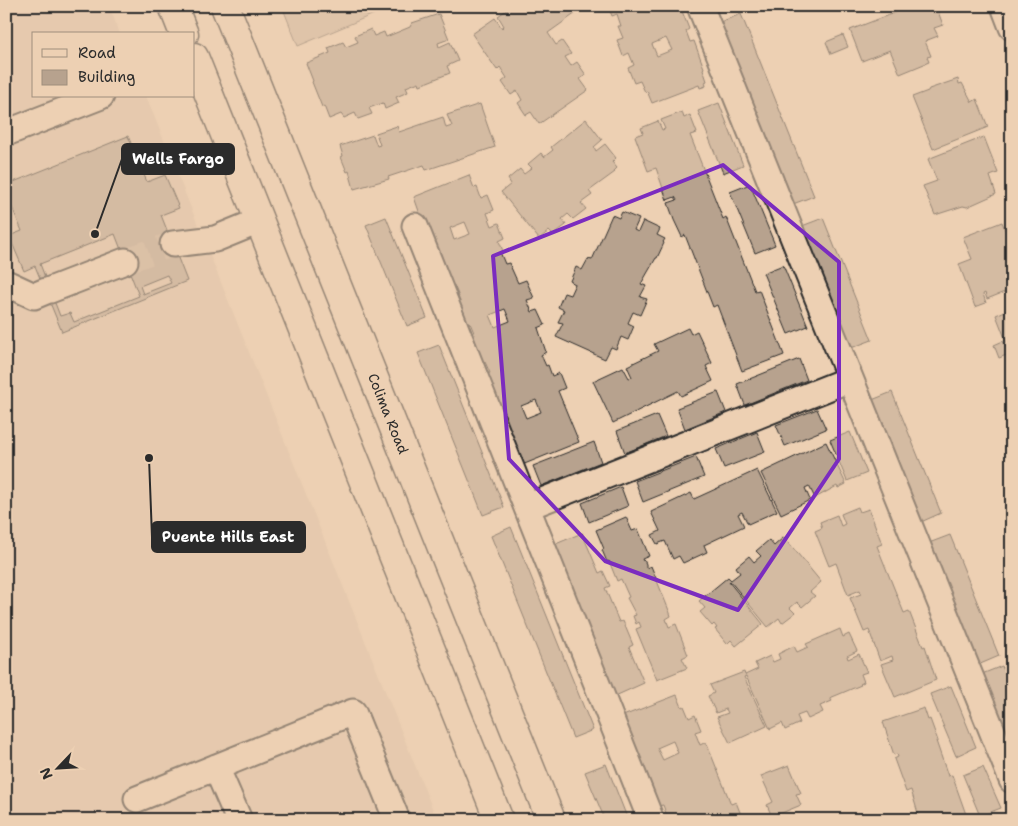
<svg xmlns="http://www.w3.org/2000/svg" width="1018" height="826" viewBox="0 0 1018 826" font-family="'Shantell Sans',sans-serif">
<rect width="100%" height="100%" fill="#edd0b3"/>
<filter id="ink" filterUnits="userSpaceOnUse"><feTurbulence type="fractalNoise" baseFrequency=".02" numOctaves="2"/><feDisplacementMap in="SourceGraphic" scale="10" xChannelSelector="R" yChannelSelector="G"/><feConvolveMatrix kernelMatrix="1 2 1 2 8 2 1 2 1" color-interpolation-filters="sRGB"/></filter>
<g filter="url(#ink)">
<path fill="#ddc2a8" d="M 6,6 L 109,6 L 120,34 L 34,34 L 34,96 L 146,96 L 437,820 L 6,820 Z"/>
<path fill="#ceb59d" stroke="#7c7064" d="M 282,6 L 393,6 L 298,46 Z"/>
<path fill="#b7a28e" stroke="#2b2b2b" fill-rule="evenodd" d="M 512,6 L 571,6 L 576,13 L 548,33 L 556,45 L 562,41 L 571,54 L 565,57 L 571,66 L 577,62 L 586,75 L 580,79 L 588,90 L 539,124 L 531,112 L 526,115 L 518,103 L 522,100 L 517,91 L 511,95 L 502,82 L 507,78 L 500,67 L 497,70 L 472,34 L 495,18 L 502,28 L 504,26 L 498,16 Z
M 608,6 L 680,6 L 689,29 L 686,31 L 690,42 L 694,41 L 704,68 L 703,69 L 707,81 L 705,82 L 706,86 L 700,88 L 699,85 L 652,103 L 647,91 L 645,92 L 640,81 L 634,83 L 628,68 L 634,65 L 629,53 L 623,56 L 617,40 L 623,38 L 618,26 L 621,26 L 617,14 L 612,16 ZM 666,38 L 672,50 L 657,56 L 652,44 Z
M 879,6 L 892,6 L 880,11 Z
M 912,6 L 936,6 L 943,25 L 934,28 L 938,36 L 925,41 L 931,56 L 927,57 L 929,62 L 900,74 L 890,50 L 862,61 L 850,30 Z
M 439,14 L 449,39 L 438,43 L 439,47 L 450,42 L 458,61 L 447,66 L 450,73 L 420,85 L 419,82 L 406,87 L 408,92 L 396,97 L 399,103 L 385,109 L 383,103 L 369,108 L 372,114 L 358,119 L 355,113 L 344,118 L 341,114 L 329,119 L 324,106 L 322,107 L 312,82 L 313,81 L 306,63 L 330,53 L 328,48 L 343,42 L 346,47 L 358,42 L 355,36 L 371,29 L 374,36 L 384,32 L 386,37 L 410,27 L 412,23 Z
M 741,14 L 814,196 L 793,204 L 720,22 Z
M 843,35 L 848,47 L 831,54 L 826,42 Z
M 958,79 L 959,84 L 962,83 L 972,102 L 977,99 L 988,127 L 933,149 L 912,97 L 928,91 L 929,89 Z
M 719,103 L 743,165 L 723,173 L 698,111 Z
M 480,104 L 495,147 L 426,170 L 424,165 L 388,177 L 389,179 L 354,189 L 349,171 L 347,172 L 341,157 L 343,156 L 340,146 L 373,135 L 377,146 L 380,145 L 376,133 L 397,126 L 399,132 L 443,117 L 446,128 L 452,126 L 447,115 Z
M 682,112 L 684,118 L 690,115 L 697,133 L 690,135 L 723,219 L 726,217 L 755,291 L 759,290 L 784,355 L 742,371 L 717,305 L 713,307 L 685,235 L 682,237 L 674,220 L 668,203 L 677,200 L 675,197 L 667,200 L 656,168 L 648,171 L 635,136 L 643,133 L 641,128 L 658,121 L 662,130 L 665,129 L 661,120 Z
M 586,119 L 602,140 L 594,147 L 596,151 L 605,144 L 616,158 L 612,162 L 617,168 L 614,171 L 615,172 L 589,191 L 592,195 L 581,203 L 586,209 L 573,219 L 568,214 L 562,219 L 566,225 L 553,235 L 549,231 L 539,239 L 501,192 L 511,184 L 508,179 L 520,169 L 524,174 L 532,168 L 528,164 L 541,153 L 544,157 L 553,150 L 551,147 Z
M 128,136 L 147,182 L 165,175 L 179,208 L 161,215 L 187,281 L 62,332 L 35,266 L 24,271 L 9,236 L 22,231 L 6,193 L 6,185 ZM 115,234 L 139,296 L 74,322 L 70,313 L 60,316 L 40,264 ZM 167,275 L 171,283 L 143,294 L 140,286 Z
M 984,137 L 998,173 L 990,176 L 996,194 L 967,207 L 963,206 L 935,215 L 923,186 L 937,181 L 928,159 Z
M 469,175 L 474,188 L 477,187 L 481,198 L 488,195 L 494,210 L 487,213 L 492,226 L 499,223 L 505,238 L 499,241 L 503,251 L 500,252 L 505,264 L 509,263 L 518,283 L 526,280 L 534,298 L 527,300 L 532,312 L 538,310 L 545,325 L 538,328 L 546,352 L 541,355 L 546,366 L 548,365 L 552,376 L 559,373 L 565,388 L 558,391 L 579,442 L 522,465 L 486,375 L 490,373 L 485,362 L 483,363 L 473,336 L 475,335 L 470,323 L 468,324 L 457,298 L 459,297 L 454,285 L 450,287 L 428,237 L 414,197 ZM 465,222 L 470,234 L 454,240 L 450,228 ZM 505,309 L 510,321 L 495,327 L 490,315 ZM 536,400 L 541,412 L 526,418 L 521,406 Z
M 750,184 L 775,245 L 755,253 L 730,192 Z
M 622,212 L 639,219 L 634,230 L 638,232 L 643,221 L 660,229 L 657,235 L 665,239 L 663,242 L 664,243 L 657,258 L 656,258 L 641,284 L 646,286 L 640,297 L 647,299 L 640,315 L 633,312 L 628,323 L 634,326 L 628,340 L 621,337 L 616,349 L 611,347 L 605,359 L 556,337 L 563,323 L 558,322 L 564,310 L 558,307 L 564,293 L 570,295 L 575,284 L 570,281 L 576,267 L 582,270 L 588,259 L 592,260 L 612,215 L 619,218 Z
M 386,217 L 427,318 L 407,326 L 366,225 Z
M 823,218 L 872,340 L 851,348 L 802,226 Z
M 1002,222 L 1010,243 L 1012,242 L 1012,289 L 987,299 L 985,293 L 983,294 L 986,303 L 975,307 L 959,264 L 972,259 L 963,237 Z
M 783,265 L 808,326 L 788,334 L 763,273 Z
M 1012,308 L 1012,356 L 996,315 Z
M 688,328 L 691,334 L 697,331 L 712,363 L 706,366 L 713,381 L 681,396 L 678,391 L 613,423 L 593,381 L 623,367 L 629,378 L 632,377 L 627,366 L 658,351 L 654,344 Z
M 1003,341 L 1009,354 L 999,358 L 994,345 Z
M 439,345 L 504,507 L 483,515 L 418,353 Z
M 799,359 L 807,380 L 745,405 L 737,384 Z
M 718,392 L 726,412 L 685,429 L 677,408 Z
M 892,392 L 941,513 L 921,522 L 872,400 Z
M 817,409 L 826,429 L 785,446 L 776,425 Z
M 657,415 L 666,436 L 625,453 L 617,431 Z
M 757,432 L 765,452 L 724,468 L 716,449 Z
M 850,432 L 867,473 L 847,481 L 830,440 Z
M 594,442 L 601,462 L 541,486 L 533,466 Z
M 826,442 L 846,484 L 838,488 L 837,486 L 815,498 L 809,486 L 805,488 L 810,500 L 781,514 L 761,473 Z
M 696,457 L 704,477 L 643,502 L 635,481 Z
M 757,470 L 777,511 L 748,524 L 742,512 L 738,514 L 744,526 L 704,545 L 707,552 L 683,563 L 679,556 L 673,559 L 665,541 L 657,544 L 652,535 L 660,531 L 651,512 L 691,493 L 694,499 Z
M 621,487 L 628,506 L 589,522 L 582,503 Z
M 858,507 L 860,512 L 869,509 L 882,544 L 877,546 L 904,613 L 909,611 L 923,647 L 925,646 L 936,680 L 895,697 L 881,664 L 893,660 L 892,656 L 880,661 L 869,630 L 864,632 L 850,598 L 861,594 L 860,590 L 848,595 L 836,563 L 829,566 L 815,531 L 822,528 L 820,522 L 837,515 L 841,526 L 845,524 L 841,514 Z
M 626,517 L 632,531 L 638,529 L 649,556 L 642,559 L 643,561 L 644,560 L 646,564 L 646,568 L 651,566 L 670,613 L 671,616 L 666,619 L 669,627 L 676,624 L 688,655 L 682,658 L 687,668 L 657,680 L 636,629 L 641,627 L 639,622 L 636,624 L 633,616 L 636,615 L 627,598 L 629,597 L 621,579 L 617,581 L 609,561 L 607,562 L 602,550 L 604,549 L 596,530 Z
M 511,527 L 593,730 L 573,738 L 491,536 Z
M 582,533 L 599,573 L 603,571 L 610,586 L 605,588 L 619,622 L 623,621 L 633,645 L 629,647 L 644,683 L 613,697 L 551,546 Z
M 950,535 L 999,656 L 978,665 L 929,543 Z
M 784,537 L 821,582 L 810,592 L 815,596 L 802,607 L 797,602 L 790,608 L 795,613 L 782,623 L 779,618 L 768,627 L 730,581 L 729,582 L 763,624 L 736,646 L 731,640 L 727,644 L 715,629 L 717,628 L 714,624 L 712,626 L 700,612 L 705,608 L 699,601 L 728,577 L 731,580 L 740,573 L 736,567 L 749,556 L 754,562 L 761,556 L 756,551 L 769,540 L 774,546 Z
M 840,629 L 843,637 L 849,634 L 857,651 L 847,656 L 848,659 L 859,654 L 867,672 L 861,674 L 864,682 L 860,684 L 861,685 L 830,698 L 832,701 L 820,706 L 823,712 L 808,719 L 805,713 L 797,716 L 800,723 L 785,730 L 782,723 L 770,729 L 746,676 L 744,677 L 767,726 L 730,743 L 717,717 L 728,713 L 726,709 L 716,713 L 708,696 L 714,693 L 710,685 L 744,672 L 745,675 L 758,669 L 755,663 L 770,656 L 773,662 L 780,659 L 778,654 L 794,646 L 797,652 L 808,647 L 806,644 Z
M 1002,666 L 1012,691 L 1012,752 L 982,674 Z
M 951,686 L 976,747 L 956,756 L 930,694 Z
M 677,695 L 682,707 L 684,706 L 689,718 L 695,715 L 701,730 L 695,732 L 700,745 L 706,742 L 731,804 L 736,802 L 743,820 L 666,820 L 665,817 L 667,816 L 663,805 L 658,806 L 625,730 L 628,728 L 623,716 ZM 673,741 L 678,753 L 663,760 L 657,748 Z
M 924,708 L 928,720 L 930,719 L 938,741 L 936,741 L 948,776 L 952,775 L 968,820 L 920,820 L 911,790 L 906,792 L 894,759 L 898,757 L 897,754 L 894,755 L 883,722 Z
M 606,764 L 628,820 L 605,820 L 585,772 Z
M 789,765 L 801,793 L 796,794 L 801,805 L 772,817 L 767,805 L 773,802 L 761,776 Z
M 983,767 L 1001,808 L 980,816 L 963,775 Z"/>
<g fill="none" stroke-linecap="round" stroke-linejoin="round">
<path stroke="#c6af98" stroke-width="25" stroke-dasharray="25 12" stroke-linecap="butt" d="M 125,261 L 173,244"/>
<g stroke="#2b2b2b" stroke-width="29">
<path id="minor" d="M 700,6 L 1012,780
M 1004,6 L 1012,27
M 6,133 L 101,96
M 415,226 L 651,820
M 173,244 L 215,239 L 259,221
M 6,283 L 34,296 L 46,291
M 50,290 L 125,261
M 527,507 L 850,379
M 216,767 L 239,820
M 137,799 L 353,712 L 397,820"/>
</g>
<g stroke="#2b2b2b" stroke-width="31">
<g id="major">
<path d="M 173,6 L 184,34"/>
<path id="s1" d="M 225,6 L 551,820"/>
<path d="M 194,57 L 499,820"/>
</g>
</g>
<use href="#minor" stroke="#edd0b3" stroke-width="25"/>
<use href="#major" stroke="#edd0b3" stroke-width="28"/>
</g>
</g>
<path d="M0 0H1018V826H0ZM 723,165 L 839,262 L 839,459 L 738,610 L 605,561 L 509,459 L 493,256 Z" fill="#edd0b3" fill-opacity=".55" fill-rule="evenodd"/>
<path fill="none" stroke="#7b2cbf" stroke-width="4" stroke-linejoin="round" d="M 723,165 L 839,262 L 839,459 L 738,610 L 605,561 L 509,459 L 493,256 Z"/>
<g text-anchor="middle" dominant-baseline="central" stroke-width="4" stroke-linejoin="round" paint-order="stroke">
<g font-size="14" fill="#2b2b2b" stroke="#edd0b3">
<text stroke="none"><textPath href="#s1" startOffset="439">Colima Road</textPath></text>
</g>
</g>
<path fill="none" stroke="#2b2b2b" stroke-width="2" d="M95 234L122 159M149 458L152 537"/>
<g fill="#2b2b2b" stroke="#edd0b3" stroke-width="2">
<circle cx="95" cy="234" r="5"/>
<circle cx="149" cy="458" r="5"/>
</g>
<g fill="#2b2b2b" stroke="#2b2b2b" stroke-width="2">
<rect x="122" y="144" width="112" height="30" rx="5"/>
<rect x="152" y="522" width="153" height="30" rx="5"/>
</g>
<g font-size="15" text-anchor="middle" font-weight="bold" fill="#fff">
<text x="178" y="164">Wells Fargo</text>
<text x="228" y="542">Puente Hills East</text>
</g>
<rect width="1018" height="826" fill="none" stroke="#edd0b3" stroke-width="25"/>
<rect x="12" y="12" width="993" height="801" fill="none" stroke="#2b2b2b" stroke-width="2" filter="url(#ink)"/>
<rect x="32" y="32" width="162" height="65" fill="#edd0b3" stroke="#9f8e7d"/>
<rect x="42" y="49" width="25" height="8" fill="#edd0b3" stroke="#9f8e7d"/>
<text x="78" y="58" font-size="15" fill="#2b2b2b">Road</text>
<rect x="42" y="70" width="25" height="15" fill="#b7a28e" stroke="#9f8e7d"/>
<text x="78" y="82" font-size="15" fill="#2b2b2b">Building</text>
<g transform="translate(58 768) rotate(245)" stroke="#edd0b3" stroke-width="4" paint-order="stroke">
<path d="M0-4L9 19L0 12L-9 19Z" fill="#2b2b2b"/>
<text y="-8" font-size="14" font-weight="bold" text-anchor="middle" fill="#2b2b2b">N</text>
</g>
</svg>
